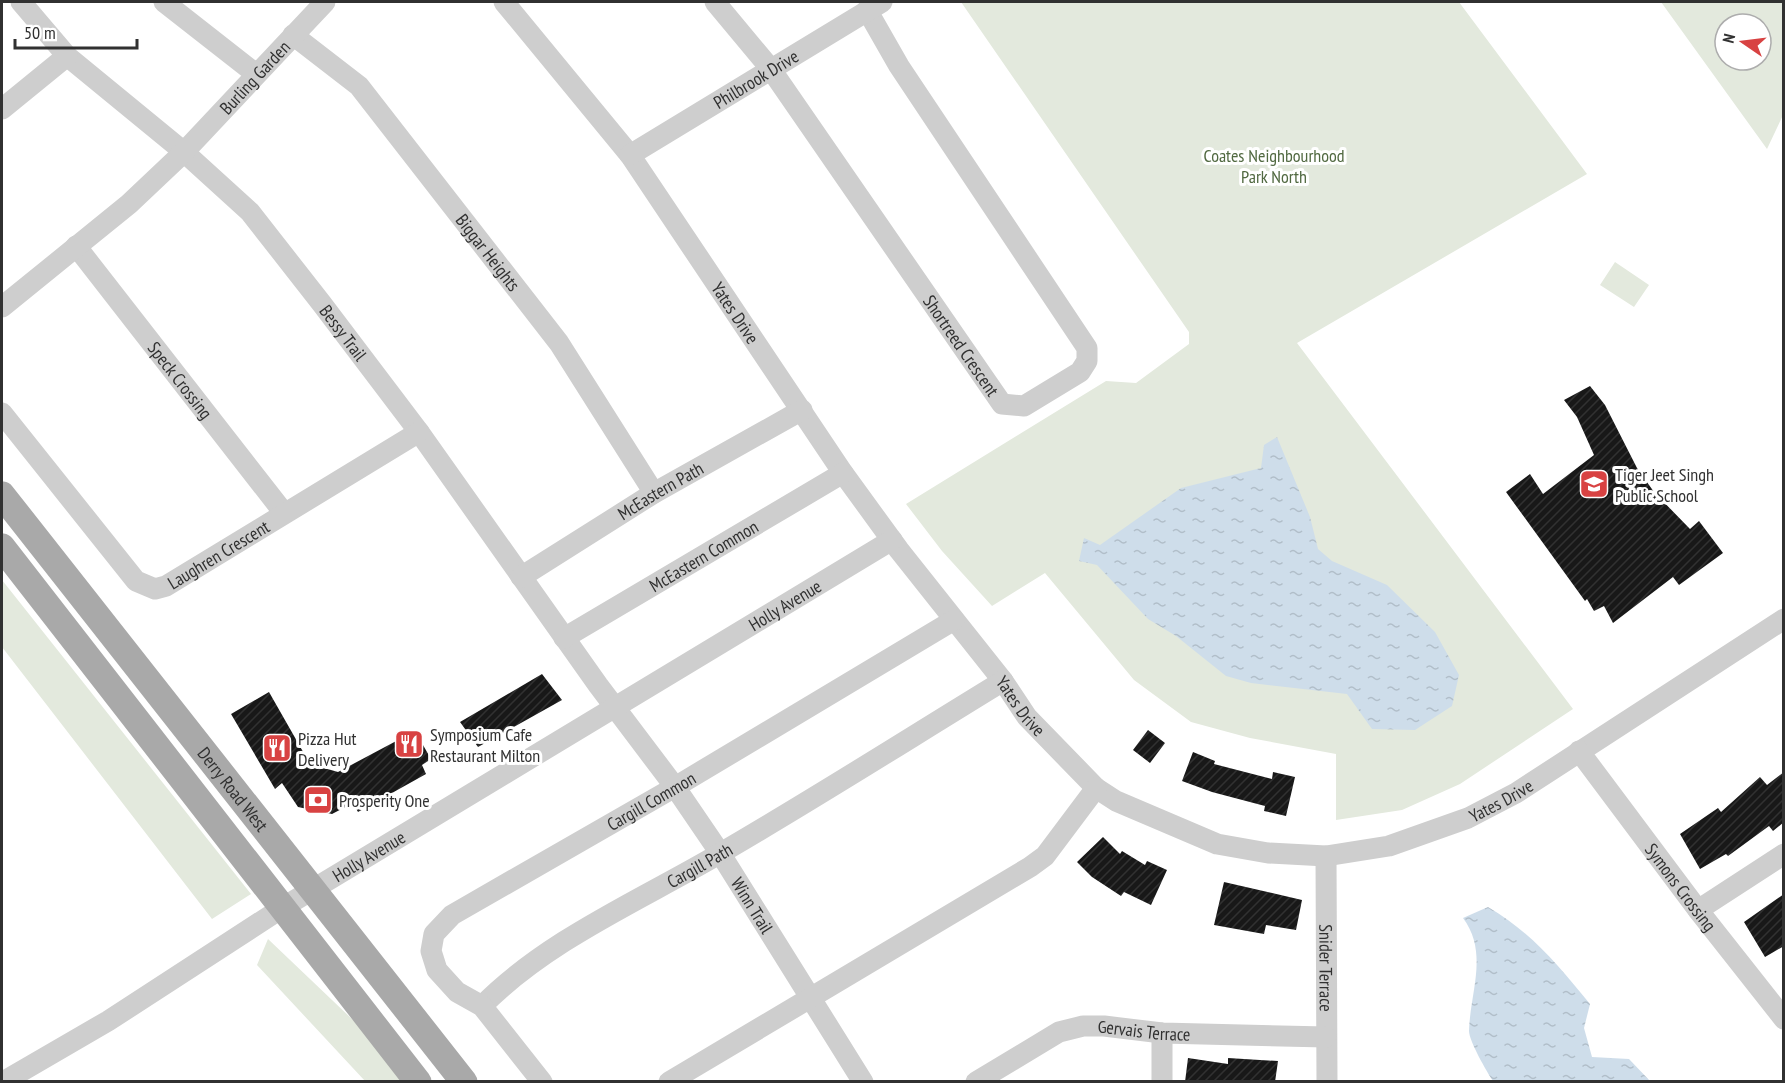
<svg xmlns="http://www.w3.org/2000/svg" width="1785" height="1083" viewBox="0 0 1785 1083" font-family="'PT Sans Narrow',sans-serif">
<defs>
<pattern id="water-ripples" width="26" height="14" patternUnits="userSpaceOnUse" patternTransform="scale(1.5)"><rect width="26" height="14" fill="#ceddea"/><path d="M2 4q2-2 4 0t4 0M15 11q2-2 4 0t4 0" fill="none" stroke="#b1bec9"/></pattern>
<pattern id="building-hatch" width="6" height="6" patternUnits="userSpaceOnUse" patternTransform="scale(1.5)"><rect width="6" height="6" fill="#181818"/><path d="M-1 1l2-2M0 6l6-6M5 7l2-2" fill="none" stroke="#313131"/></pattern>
</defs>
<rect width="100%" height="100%" fill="#fff"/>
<path fill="#e3e9dd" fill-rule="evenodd" d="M 961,2 L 1459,2 L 1587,174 L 1297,343 L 1573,709 L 1460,784 L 1402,810 L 1336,820 L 1336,754 L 1250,738 L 1191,722 L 1134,680 L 1045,573 L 992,606 L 942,551 L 906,504 L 1106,381 L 1136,383 L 1189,344 L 1189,332 Z
M 1661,2 L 1783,2 L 1783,115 L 1767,149 ZM 1725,24 L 1761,24 L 1761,60 L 1725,60 Z
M 1615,262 L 1649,285 L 1634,307 L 1600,285 Z
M 2,580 L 251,894 L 212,919 L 2,647 Z
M 268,939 L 417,1081 L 365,1081 L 257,965 Z"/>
<path fill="url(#water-ripples)" d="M 1277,437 L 1310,517 L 1318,549 L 1332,561 L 1387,585 L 1435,632 L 1459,675 L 1452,706 L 1415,730 L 1372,729 L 1347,694 L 1251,683 L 1226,676 L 1176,636 L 1148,619 L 1097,565 L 1079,561 L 1084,538 L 1100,545 L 1181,488 L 1261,468 L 1264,445 Z
M 1488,907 C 1533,934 1557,964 1590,1004 L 1584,1028 L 1592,1057 L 1629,1059 L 1650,1081 L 1493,1081 C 1487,1072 1469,1041 1469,1031 C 1470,992 1489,953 1463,918 Z"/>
<path fill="url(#building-hatch)" d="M 1590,386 L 1605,405 L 1637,468 L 1654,492 L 1690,529 L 1699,521 L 1723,553 L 1679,585 L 1673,577 L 1613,623 L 1604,606 L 1594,611 L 1587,599 L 1585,601 L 1506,492 L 1530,474 L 1543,494 L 1594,455 L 1577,417 L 1564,400 Z
M 542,674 L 562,700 L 478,747 L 460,722 Z
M 269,692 L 310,764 L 338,772 L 415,731 L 431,759 L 422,765 L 426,774 L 358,812 L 353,803 L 332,814 L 298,807 L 282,783 L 275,789 L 231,714 Z
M 1148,730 L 1165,743 L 1150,763 L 1133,750 Z
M 1193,752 L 1215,761 L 1214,764 L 1272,779 L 1273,772 L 1295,777 L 1286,816 L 1264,811 L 1265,806 L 1212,792 L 1182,781 Z
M 1784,772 L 1784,822 L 1773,831 L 1769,826 L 1728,856 L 1726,854 L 1700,869 L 1680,834 L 1718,808 L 1721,812 L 1760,777 L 1767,785 Z
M 1103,837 L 1120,854 L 1122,851 L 1145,865 L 1147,861 L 1167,870 L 1151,905 L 1124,892 L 1121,896 L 1092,877 L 1077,862 Z
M 1224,882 L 1302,900 L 1296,930 L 1266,925 L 1264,934 L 1214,925 Z
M 1784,894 L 1784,946 L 1765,957 L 1744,922 Z
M 1188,1058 L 1228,1064 L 1228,1058 L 1278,1061 L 1275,1082 L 1185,1082 Z"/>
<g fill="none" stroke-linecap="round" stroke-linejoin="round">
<g stroke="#cecece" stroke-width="21">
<path id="s1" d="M 21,2 L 67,56 L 184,152 L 250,212 L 322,304 L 419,432 L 598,685 L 675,787 L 720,853 L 863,1082"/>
<path d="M 164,2 L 256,74"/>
<path id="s2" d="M 504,2 L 630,155 L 843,473 L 899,550 L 1003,681 L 1027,717 L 1096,788 L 1116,801 L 1217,844 L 1268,853 L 1326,856 L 1389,846 L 1468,818 L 1516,793 L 1784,619"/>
<path id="s3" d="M 715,2 L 770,68 L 1002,404 L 1024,406 L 1080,372 L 1087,361 L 1087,348 L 899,66 L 867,10"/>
<path id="s4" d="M 293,35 L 359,86 L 559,343 L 654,493"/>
<path d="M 2,109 L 67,56"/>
<path id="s5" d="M 630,155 L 882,2"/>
<path id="s6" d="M 76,246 L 284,513"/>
<path id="s7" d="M 2,307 L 129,204 L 184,152 L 325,2"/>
<path id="s8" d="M 2,413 L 136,581 L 155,589 L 166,586 L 419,432"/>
<path id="s9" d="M 521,577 L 654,493 L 802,410"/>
<path id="s10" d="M 564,638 L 843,473"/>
<path id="s11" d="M 1579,751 L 1698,910 L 1784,1019"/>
<path id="s12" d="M 1326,856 L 1327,1082"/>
<path d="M 1698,910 L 1784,854"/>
<path id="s13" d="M 482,1006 C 547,940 639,901 719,854 C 814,799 908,739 1003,681"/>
<path id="s14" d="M 3,1082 L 108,1021 L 282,908 L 892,540"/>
<path id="s15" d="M 542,1082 L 482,1006 L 457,992 L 437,970 L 431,951 L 434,934 L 452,915 L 675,787 L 954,620"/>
<path d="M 669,1082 L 1030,867 L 1045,856 L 1096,788"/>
<path id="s16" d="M 976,1082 L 1059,1032 L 1083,1026 L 1104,1026 L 1162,1033 L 1326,1037"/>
<path d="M 1162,1082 L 1162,1033"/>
</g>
<g stroke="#a9a9a9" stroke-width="27">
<path id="s17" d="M 2,495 L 464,1082"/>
<path d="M 2,547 L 418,1082"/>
</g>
</g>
<defs>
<g id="school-square" transform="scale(1.5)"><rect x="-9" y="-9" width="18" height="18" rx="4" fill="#d84242" stroke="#fff"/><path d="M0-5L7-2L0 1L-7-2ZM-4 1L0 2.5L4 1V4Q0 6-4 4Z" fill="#fff"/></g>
<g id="restaurant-square" transform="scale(1.5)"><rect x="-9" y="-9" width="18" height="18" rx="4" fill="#d84242" stroke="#fff"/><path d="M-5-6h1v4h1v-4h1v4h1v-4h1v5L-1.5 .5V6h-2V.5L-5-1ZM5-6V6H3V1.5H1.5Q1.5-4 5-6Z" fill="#fff"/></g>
<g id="bank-square" transform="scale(1.5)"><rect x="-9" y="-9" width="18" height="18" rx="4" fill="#d84242" stroke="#fff"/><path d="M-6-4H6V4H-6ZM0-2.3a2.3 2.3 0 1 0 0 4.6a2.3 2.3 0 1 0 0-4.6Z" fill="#fff"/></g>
</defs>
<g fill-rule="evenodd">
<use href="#school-square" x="1594" y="484"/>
<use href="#restaurant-square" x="409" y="744"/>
<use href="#restaurant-square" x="277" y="748"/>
<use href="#bank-square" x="318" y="800"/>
</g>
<g text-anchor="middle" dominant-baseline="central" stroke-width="6" stroke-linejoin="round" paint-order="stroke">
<g font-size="18" fill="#313131" stroke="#fff">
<text stroke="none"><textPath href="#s7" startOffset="342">Burling Garden</textPath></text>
<text stroke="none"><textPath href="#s5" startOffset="147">Philbrook Drive</textPath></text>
<text stroke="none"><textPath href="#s4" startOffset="294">Biggar Heights</textPath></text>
<text stroke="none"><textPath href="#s2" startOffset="388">Yates Drive</textPath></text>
<text stroke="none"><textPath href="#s1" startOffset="464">Bessy Trail</textPath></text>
<text stroke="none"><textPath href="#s3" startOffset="423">Shortreed Crescent</textPath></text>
<text stroke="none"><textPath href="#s6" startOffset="170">Speck Crossing</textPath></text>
<text stroke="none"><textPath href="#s9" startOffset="164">McEastern Path</textPath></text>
<text stroke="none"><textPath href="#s8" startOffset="308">Laughren Crescent</textPath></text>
<text stroke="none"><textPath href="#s10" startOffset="162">McEastern Common</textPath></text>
<text stroke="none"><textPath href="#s14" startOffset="916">Holly Avenue</textPath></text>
<text stroke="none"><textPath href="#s2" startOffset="874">Yates Drive</textPath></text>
<text stroke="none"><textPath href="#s17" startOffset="374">Derry Road West</textPath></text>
<text stroke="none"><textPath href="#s2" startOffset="1414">Yates Drive</textPath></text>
<text stroke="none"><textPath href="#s15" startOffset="448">Cargill Common</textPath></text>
<text stroke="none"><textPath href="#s14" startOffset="430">Holly Avenue</textPath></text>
<text stroke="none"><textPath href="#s13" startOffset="260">Cargill Path</textPath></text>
<text stroke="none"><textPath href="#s11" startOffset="170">Symons Crossing</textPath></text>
<text stroke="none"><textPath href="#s1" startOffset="1168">Winn Trail</textPath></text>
<text stroke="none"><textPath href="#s12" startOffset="112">Snider Terrace</textPath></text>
<text stroke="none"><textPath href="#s16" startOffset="183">Gervais Terrace</textPath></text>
</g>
<g font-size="18" fill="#516941" stroke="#fff">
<text x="1274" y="155">Coates Neighbourhood<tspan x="1274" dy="21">Park North</tspan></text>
</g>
<g font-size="18" fill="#313131" stroke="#fff" text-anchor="start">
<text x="1615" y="474">Tiger Jeet Singh<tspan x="1615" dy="21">Public School</tspan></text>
<text x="430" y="734">Symposium Cafe<tspan x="430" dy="21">Restaurant Milton</tspan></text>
<text x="298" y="738">Pizza Hut<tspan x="298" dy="21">Delivery</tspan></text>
<text x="339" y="800">Prosperity One</text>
</g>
</g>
<rect width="1785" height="1083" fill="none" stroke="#313131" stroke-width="6"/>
<g transform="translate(1743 42) rotate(284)"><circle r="28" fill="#ffffff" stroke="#adadad" stroke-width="1.5"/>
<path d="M0-4.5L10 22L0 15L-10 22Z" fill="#d84242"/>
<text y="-9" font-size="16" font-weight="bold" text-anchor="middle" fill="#313131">N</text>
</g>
<path d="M15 39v9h122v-9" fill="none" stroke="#313131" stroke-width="3"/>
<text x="24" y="39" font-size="18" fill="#313131" stroke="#ffffff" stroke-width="4.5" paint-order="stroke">50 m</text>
</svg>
